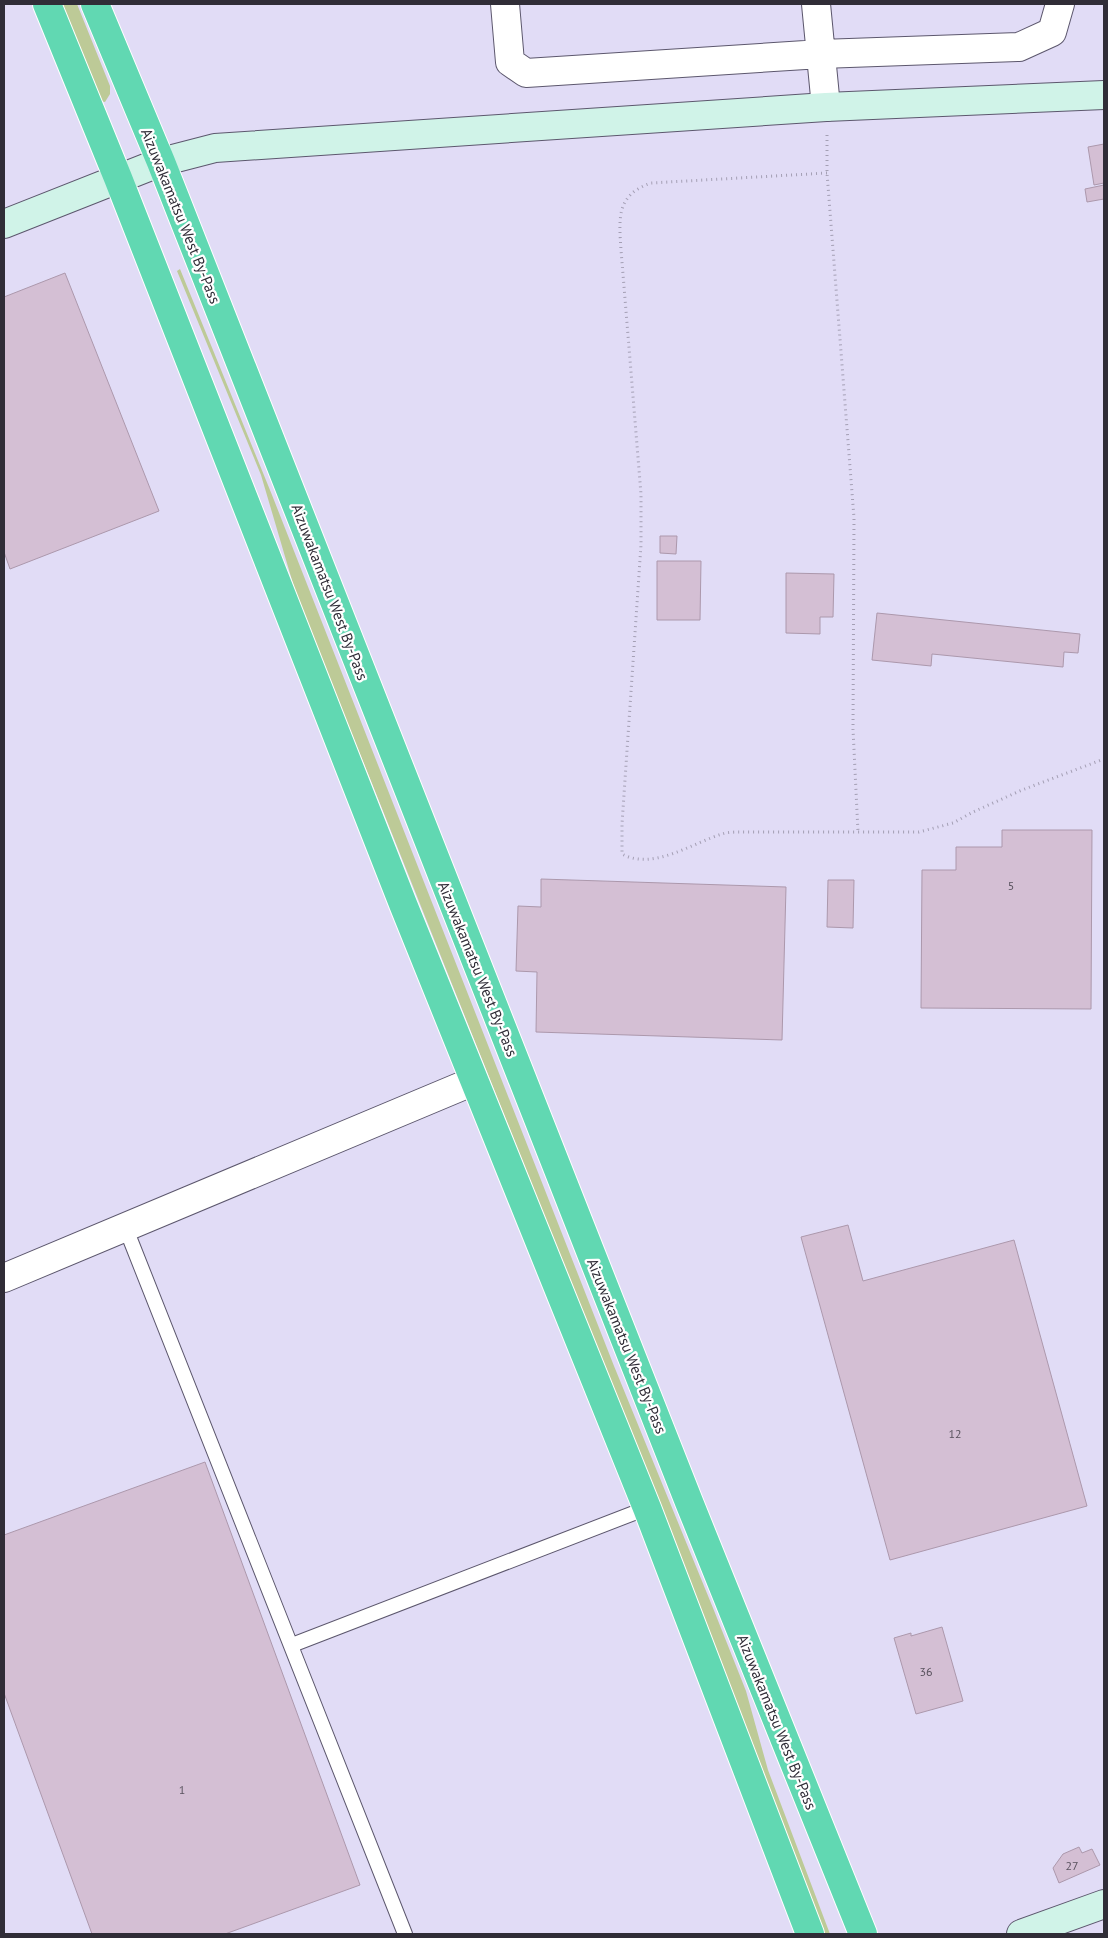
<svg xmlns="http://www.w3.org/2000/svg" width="1108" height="1938" viewBox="0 0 1108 1938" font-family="'PT Sans',sans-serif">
<rect width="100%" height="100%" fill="#e1dcf6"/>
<path fill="#bdca97" d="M 58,4 L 77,4 L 110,86 L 110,94 L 105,102 L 100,101 Z
M 180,269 L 272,495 L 614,1366 L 713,1608 L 746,1691 L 768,1770 L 830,1934 L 825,1934 L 803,1882 L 627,1423 L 371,781 L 311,634 L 294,587 L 261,475 L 177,271 Z"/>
<path fill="#d4bfd4" stroke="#ac98ac" d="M 1104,144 L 1104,183 L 1094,185 L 1088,147 Z
M 1104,185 L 1104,199 L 1087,202 L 1085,189 Z
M 65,273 L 159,511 L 10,569 L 4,552 L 4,297 Z
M 660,536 L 677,536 L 676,554 L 660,553 Z
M 657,561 L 701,561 L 700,620 L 657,620 Z
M 786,573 L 834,574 L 833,617 L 820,617 L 820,634 L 786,633 Z
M 877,613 L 1080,634 L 1078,653 L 1064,652 L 1063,667 L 932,654 L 931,666 L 872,660 Z
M 1002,830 L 1092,830 L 1091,1009 L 921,1008 L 922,870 L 956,870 L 956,847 L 1002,847 Z
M 541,879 L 786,887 L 782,1040 L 536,1032 L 537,972 L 516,971 L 518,906 L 541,907 Z
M 828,880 L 854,880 L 853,928 L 827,927 Z
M 848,1225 L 863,1281 L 1014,1240 L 1087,1506 L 890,1560 L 801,1237 Z
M 205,1462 L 360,1885 L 225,1934 L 92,1934 L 4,1693 L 4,1535 Z
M 942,1627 L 963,1701 L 916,1714 L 894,1638 L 911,1633 L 911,1636 Z
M 1079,1847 L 1082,1853 L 1092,1849 L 1100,1865 L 1059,1883 L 1053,1868 L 1063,1854 Z"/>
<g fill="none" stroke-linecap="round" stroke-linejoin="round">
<g stroke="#5c576d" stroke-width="16">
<path id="lane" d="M 130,1239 L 405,1934
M 292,1645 L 647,1508"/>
</g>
<g stroke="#5c576d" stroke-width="30">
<path id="street" d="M 505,4 L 510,62 L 526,73 L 821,54 L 1019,47 L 1052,32 L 1060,4
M 816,4 L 826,107
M 4,1278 L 474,1081"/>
</g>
<g stroke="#5c576d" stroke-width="30">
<path id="secondary" d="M 4,224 L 161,162 L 215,148 L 826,107 L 1104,95
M 1021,1934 L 1104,1904"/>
</g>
<g stroke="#fff" stroke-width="30">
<path id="highway" d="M 47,4 L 118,178 L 403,904 L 647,1508 L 810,1934
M 95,4 L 161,162 L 689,1502 L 863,1934"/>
</g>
<path stroke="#a49fb4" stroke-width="3" stroke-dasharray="1 4" stroke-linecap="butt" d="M 827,135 L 827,173 L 854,518 L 853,729 L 858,832
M 827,173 L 651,183 C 616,195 619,218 621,250 L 641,494 L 641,545 L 622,824 L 622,854 C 653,871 692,843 722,834 C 728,832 735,832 741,832 L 919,832 L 953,823 L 973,812 L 1022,790 L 1104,759"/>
<use href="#lane" stroke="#fff" stroke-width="14"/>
<use href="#street" stroke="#fff" stroke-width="28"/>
<use href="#secondary" stroke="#d0f3e8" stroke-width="28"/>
<use href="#highway" stroke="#61d8b2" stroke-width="28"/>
</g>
<g text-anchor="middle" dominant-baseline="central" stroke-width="4.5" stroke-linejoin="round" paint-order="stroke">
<g font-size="12" fill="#59525e">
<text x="1011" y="885">5</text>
<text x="955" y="1433">12</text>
<text x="926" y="1671">36</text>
<text x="182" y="1789">1</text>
<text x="1072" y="1865">27</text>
</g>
<g font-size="15" fill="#302d37" stroke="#fff">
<text transform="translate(181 216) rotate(68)">Aizuwakamatsu West By-Pass</text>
<text transform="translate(330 592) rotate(69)">Aizuwakamatsu West By-Pass</text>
<text transform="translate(478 969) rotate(68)">Aizuwakamatsu West By-Pass</text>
<text transform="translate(627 1346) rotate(68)">Aizuwakamatsu West By-Pass</text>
<text transform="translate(777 1722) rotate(68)">Aizuwakamatsu West By-Pass</text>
</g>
</g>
<rect width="1108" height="1938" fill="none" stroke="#302d37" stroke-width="10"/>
</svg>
